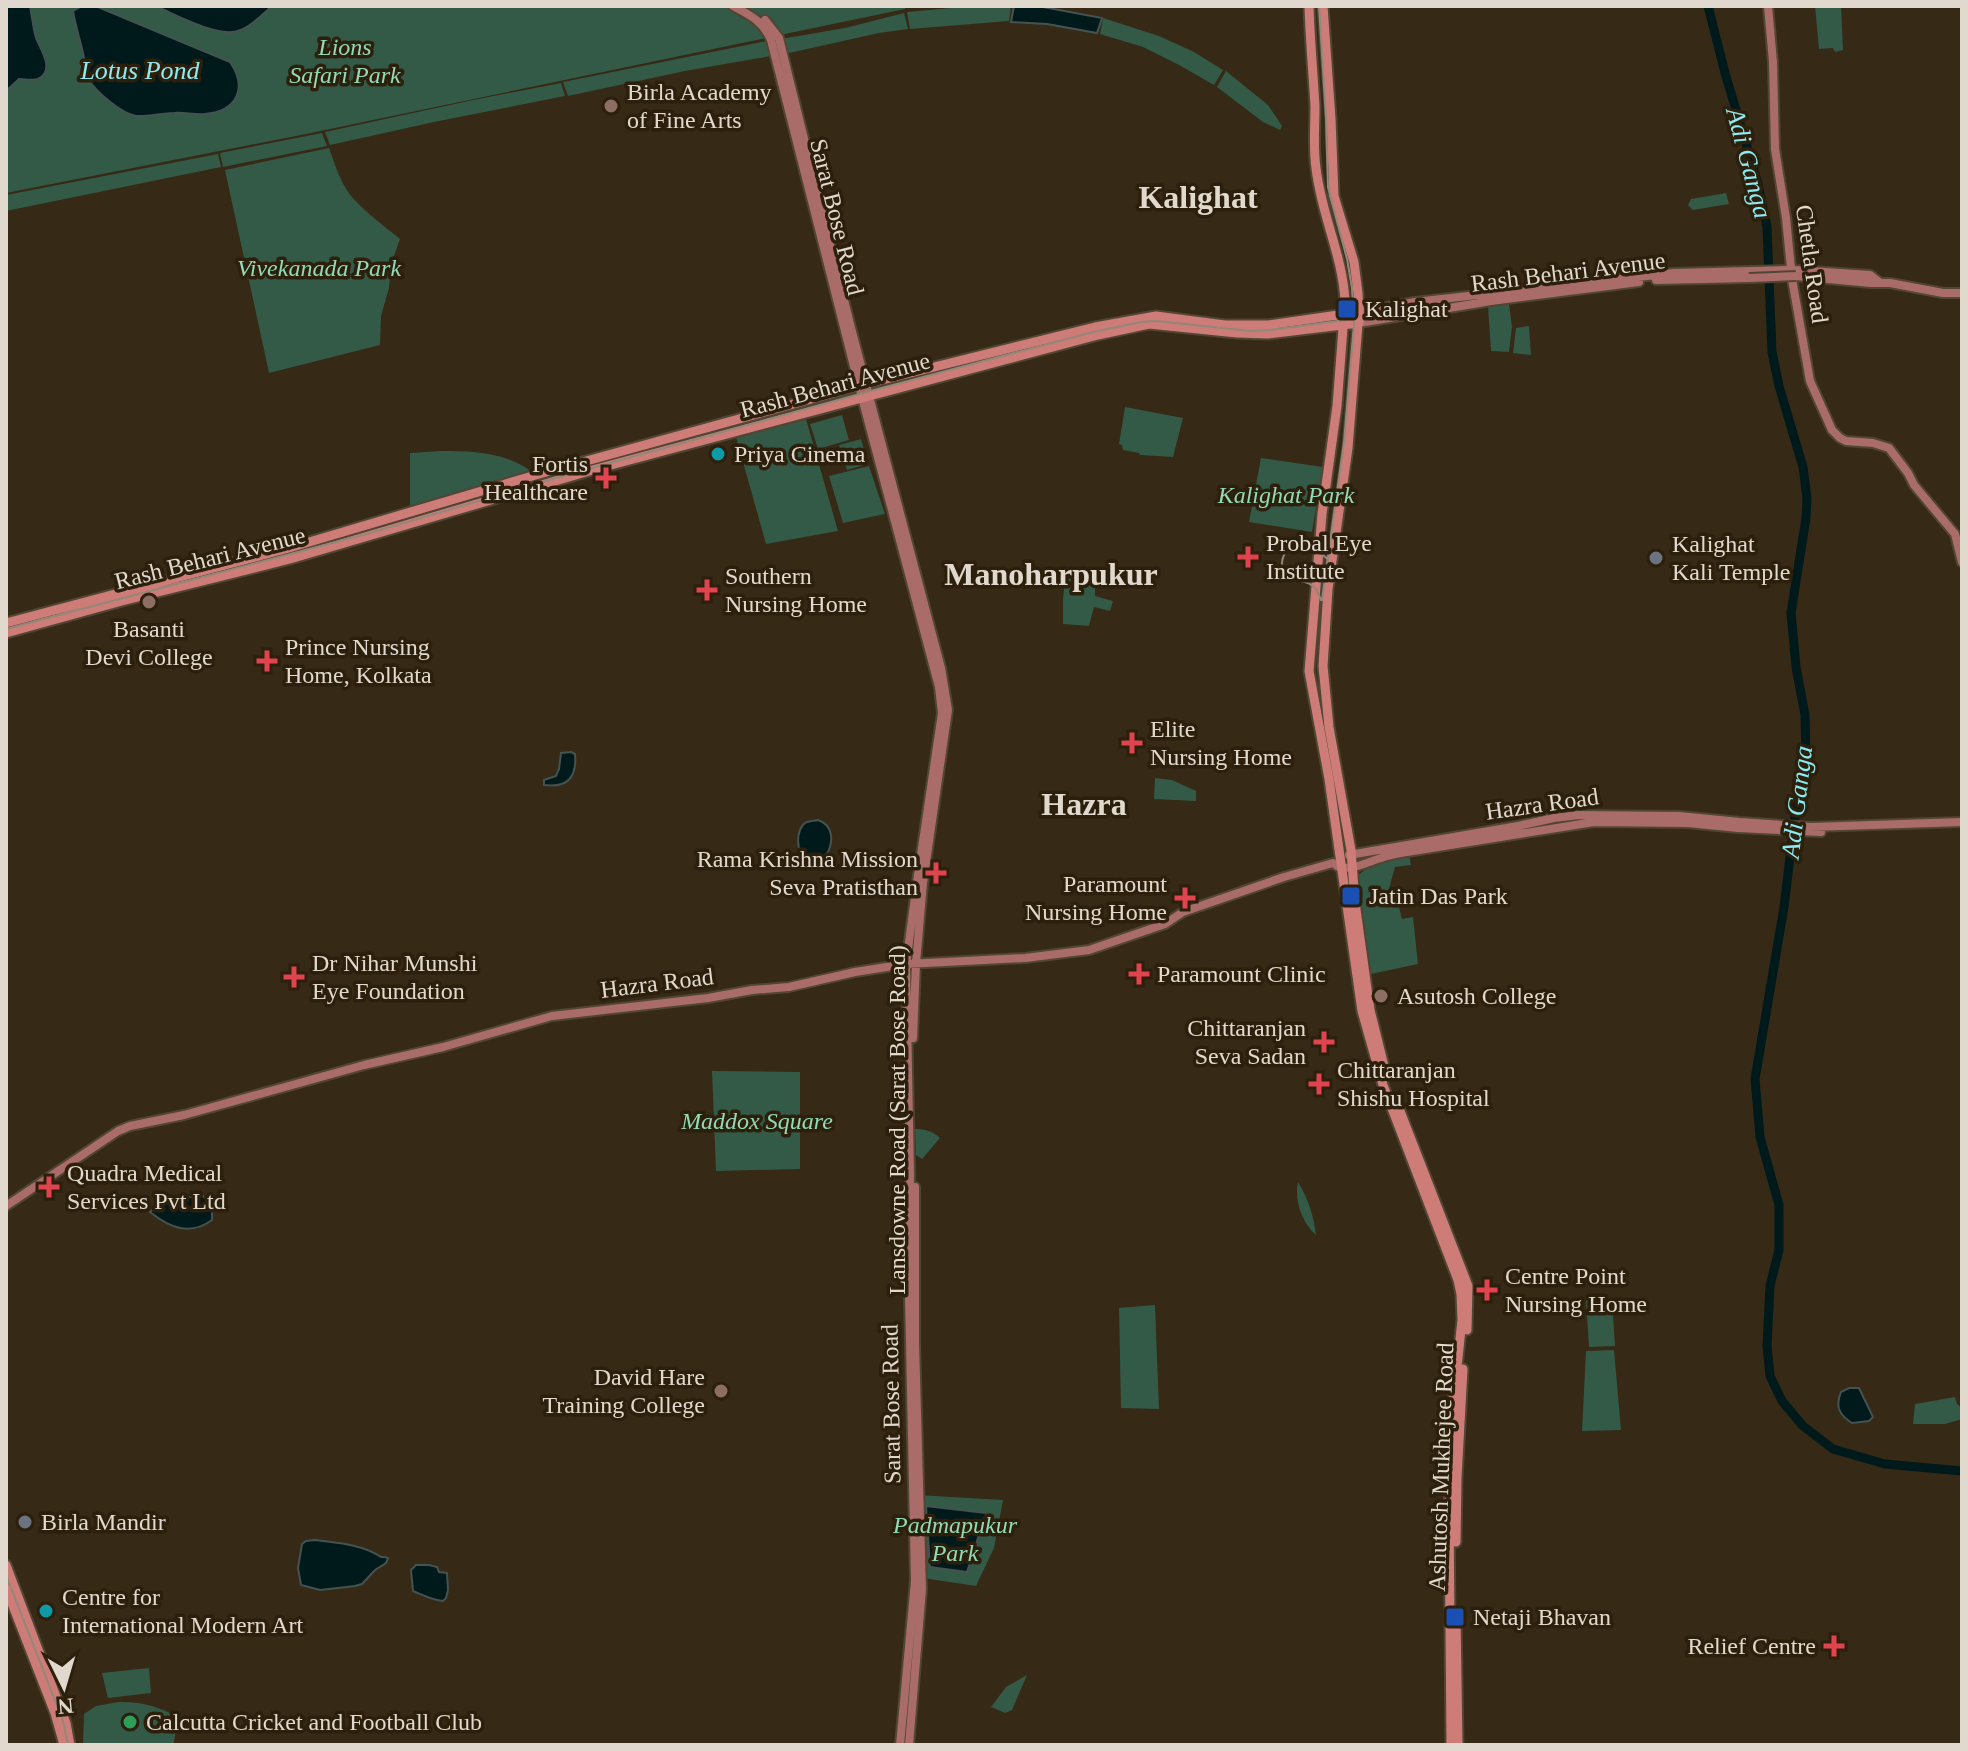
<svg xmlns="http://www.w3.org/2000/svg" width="1968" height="1751" viewBox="0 0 1968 1751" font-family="'Times New Roman',serif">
<rect width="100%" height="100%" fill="#362916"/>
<path fill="#335947" d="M 6,6 L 905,6 L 905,9 L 306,134 L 6,193 Z
M 1011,6 L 1009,21 L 910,29 L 907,12 L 962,7 Z
M 1815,6 L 1841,6 L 1843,50 L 1835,52 L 1833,48 L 1819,49 Z
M 904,13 L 908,29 L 879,33 L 780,55 L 775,40 L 845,28 Z
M 1103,18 L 1159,36 L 1194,52 L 1223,70 L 1214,85 L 1179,65 L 1143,47 L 1100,34 Z
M 772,40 L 777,55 L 685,71 L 568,96 L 563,82 Z
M 1226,71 L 1268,105 L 1282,126 L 1280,130 L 1263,122 L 1217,87 Z
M 561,83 L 565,96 L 434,122 L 330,145 L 325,132 L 473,100 Z
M 322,133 L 327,146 L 223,167 L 220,153 Z
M 329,148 C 335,164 340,182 351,196 C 365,212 383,225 400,239 L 391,264 L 389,288 L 381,316 L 380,345 L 269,373 L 225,170 Z
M 218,154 L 221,167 L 6,211 L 6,195 Z
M 1726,193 L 1729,204 L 1693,210 L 1688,205 L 1691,199 Z
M 1509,304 L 1512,327 L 1509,352 L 1491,351 L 1488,307 Z
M 1529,326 L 1531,355 L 1513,353 L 1516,328 Z
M 1125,407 L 1183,418 L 1173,457 L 1140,455 L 1139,453 L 1123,450 L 1122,445 L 1119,444 Z
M 842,415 L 849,440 L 818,449 L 810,424 Z
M 806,419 L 838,531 L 766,544 L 736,437 Z
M 861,439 L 868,464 L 847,470 L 839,445 Z
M 441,451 C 473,451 507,452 533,473 L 410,508 L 410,453 Z
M 1261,458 L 1323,467 L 1312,532 L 1249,522 Z
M 869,466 L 885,514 L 843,523 L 829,476 Z
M 1066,572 L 1095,575 L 1095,596 L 1113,601 L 1110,611 L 1094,607 L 1089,626 L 1063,624 L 1063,599 Z
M 1155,778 L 1172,780 L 1196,791 L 1196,801 L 1154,799 Z
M 1409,855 L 1411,865 L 1395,867 L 1385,903 L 1399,907 L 1402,919 L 1413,917 L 1418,964 L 1371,974 L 1357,877 C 1370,862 1390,859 1409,855 Z
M 712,1071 L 800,1072 L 800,1169 L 716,1171 Z
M 915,1129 C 925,1129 933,1131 940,1138 L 922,1159 L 916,1155 Z
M 1298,1182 C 1308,1198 1314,1217 1316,1235 C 1302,1223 1294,1200 1298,1182 Z
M 1612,1299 L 1615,1346 L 1589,1347 L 1586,1300 Z
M 1155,1305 L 1159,1409 L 1121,1408 L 1119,1308 Z
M 1614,1350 L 1621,1430 L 1582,1431 L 1586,1351 Z
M 1955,1397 L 1957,1404 L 1962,1408 L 1962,1419 L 1945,1424 L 1913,1424 L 1915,1404 Z
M 917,1495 L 1003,1500 L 994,1548 L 976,1586 L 916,1577 Z
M 149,1668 L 151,1693 L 108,1698 L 102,1673 Z
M 1027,1675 L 1012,1710 L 1005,1713 L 991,1707 L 1006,1687 Z
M 118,1702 C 142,1702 154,1705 176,1716 L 177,1727 L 173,1745 L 83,1745 L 84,1714 L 96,1706 Z"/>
<path fill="#001a1c" stroke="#445351" stroke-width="2" d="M 6,6 L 30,6 C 32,16 33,28 36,38 C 40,49 56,70 38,79 C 34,81 24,79 19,79 L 6,91 Z
M 82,6 L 98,7 L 230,62 C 248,88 237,111 205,114 C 195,115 184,112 174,113 C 162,113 148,117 136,116 C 122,114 94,91 88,78 C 85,71 85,61 83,53 C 80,39 75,25 73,11 Z
M 155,6 L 272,6 C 263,14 253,25 241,30 C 221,40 175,14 155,6 Z
M 1014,6 L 1043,7 L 1102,18 L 1097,33 L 1047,24 L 1011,22 Z
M 571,752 L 575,754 C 577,777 568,788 544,785 L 544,780 L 556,776 L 559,769 L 561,753 Z
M 818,820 C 833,825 834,841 827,854 C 821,856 813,859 807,858 C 795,854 796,829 805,823 C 808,821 814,821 818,820 Z
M 203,1196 L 212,1205 L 212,1220 C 190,1236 170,1228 150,1212 C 163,1197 184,1198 203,1196 Z
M 1849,1388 L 1859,1388 L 1873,1417 L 1869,1421 L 1852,1423 C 1839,1415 1835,1406 1841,1392 Z
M 926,1506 L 986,1513 L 967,1572 L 930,1567 Z
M 315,1540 C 337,1543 362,1544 381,1557 L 385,1557 L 388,1558 L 386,1563 L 375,1570 L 362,1584 L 355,1586 L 320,1590 L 301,1585 L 298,1568 L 302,1544 L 306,1541 Z
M 416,1565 L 429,1565 L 437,1567 L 439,1572 L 447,1573 L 448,1590 L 446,1598 L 443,1601 C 432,1600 423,1595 413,1591 L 411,1570 Z"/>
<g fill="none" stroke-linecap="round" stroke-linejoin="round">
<path stroke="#001a1c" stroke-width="9" d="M 1708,6 L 1725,73 L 1758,184 L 1767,227 L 1772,352 L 1779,386 L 1803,467 L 1807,498 L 1806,518 L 1791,613 L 1796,667 L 1805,715 L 1806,757 L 1795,816 L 1784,907 L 1755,1079 L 1760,1137 L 1779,1205 L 1779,1250 L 1770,1286 L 1767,1346 L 1770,1376 L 1782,1401 L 1803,1426 L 1833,1449 L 1885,1464 L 1962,1471"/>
<g stroke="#514533" stroke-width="12">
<path id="secondary" d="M 733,6 C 750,15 763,21 771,40 L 859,386 L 939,687 L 942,713 L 917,882 L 906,964 L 910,1174 L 909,1295 L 915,1581 L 900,1745
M 1768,6 L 1773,62 L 1775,149 L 1786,218 L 1792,279 L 1810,381 L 1832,430 L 1840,438 L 1846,441 L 1873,443 L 1889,448 L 1908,473 L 1914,485 L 1955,534 L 1962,562
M 765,20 L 779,38 L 851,328 L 941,668 L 948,710 L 923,883 L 916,963 L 913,1038
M 1795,270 L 1870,275 L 1879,282
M 1796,276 L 1871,283 L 1890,283 L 1943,293 L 1962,293
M 1656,280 L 1749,278
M 1359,312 L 1415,302 L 1674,273 L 1786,270
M 1359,323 L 1491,301 L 1639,282
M 1349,855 L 1518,826 L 1554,818 L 1579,815 L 1679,816 L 1740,822 L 1811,827 L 1962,822
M 1337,866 C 1351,872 1367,862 1381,858 C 1391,854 1402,853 1413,851 L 1594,822 L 1688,823 L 1738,828 L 1821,832
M 6,1206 L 118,1131 L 130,1126 L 184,1115 L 364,1065 L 443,1047 L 552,1016 L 708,998 L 752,990 L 789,987 L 855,972 L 906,964 L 1025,958 L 1089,950 L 1165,924 L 1183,912 L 1284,877 L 1333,863
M 909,1745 L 922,1589 L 915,1343 L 915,1187"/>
</g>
<g stroke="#514533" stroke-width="13">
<path id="primary" d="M 1309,6 C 1310,39 1313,72 1315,106 C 1315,126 1313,148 1316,168 C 1321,214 1343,256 1345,302 L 1337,406 L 1322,514 L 1309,671 L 1329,779 L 1362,1011 L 1383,1085 L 1458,1280 L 1461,1294 L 1462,1320 L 1454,1395 L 1449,1507 L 1451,1745
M 1323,6 L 1331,119 L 1334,196 L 1354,262 L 1358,293 L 1359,312 L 1348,448 L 1328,589 L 1323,666 L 1329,727 L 1351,850 L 1355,902 L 1370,1010 L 1386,1074
M 6,623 L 289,548 L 539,474 L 866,384 L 1095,327 L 1156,316 L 1225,325 L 1268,325 L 1359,312
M 6,633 L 122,601 L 290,559 L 596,469 L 1098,335 L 1149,324 L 1237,333 L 1268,334 L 1359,323
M 1398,1106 L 1468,1286 L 1467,1330
M 1456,1542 L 1457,1478 L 1463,1369
M 6,1565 L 66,1723 L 70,1745
M 6,1588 L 55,1713 L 64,1745
M 1456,1616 L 1458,1745"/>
</g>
<use href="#secondary" stroke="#aa6c68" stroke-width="8"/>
<use href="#primary" stroke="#cd7c78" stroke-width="9"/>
<path stroke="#928778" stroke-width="2" d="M 1319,6 L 1326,118 L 1328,187 L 1347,259 L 1352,288 L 1354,324 L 1344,442 L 1322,600
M 1321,600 C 1318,593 1316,587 1310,584 C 1299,578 1280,582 1282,563 C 1284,538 1318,547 1328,560
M 6,629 L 370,533 L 570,474 L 878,389 L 1093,332 L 1141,322 L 1156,321 L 1250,331 L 1271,330 L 1345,320 L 1351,314 L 1354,305
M 6,1575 L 63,1721 L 68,1745"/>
<g stroke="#514533" stroke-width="12" stroke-linecap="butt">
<path id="secondary-bridge" d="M 1749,278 L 1796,276"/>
</g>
<use href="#secondary-bridge" stroke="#aa6c68" stroke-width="8"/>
</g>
<g fill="#8d6e63" stroke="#2c1f0c" stroke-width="3">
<circle cx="611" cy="106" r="8"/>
<circle cx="149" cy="602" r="8"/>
<circle cx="1381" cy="996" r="8"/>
<circle cx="721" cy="1391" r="8"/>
</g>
<g fill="#1a4fb4" stroke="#2c1f0c" stroke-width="3">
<rect x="1337" y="299" width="20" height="20" rx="4"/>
<rect x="1341" y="886" width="20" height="20" rx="4"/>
<rect x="1445" y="1607" width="20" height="20" rx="4"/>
</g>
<g fill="#0f9aa8" stroke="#2c1f0c" stroke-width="3">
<circle cx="718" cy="454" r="8"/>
<circle cx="46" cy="1611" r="8"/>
</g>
<g fill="#e0444e" stroke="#2c1f0c" stroke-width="3">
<path d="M602 466h8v8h8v8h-8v8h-8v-8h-8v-8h8z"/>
<path d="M1244 545h8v8h8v8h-8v8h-8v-8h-8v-8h8z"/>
<path d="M703 578h8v8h8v8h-8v8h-8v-8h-8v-8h8z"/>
<path d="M263 649h8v8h8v8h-8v8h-8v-8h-8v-8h8z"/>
<path d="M1128 731h8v8h8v8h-8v8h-8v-8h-8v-8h8z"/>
<path d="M932 861h8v8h8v8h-8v8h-8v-8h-8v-8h8z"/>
<path d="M1181 886h8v8h8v8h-8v8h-8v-8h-8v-8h8z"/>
<path d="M1135 962h8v8h8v8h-8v8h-8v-8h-8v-8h8z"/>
<path d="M290 965h8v8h8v8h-8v8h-8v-8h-8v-8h8z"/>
<path d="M1320 1030h8v8h8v8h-8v8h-8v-8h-8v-8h8z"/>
<path d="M1315 1072h8v8h8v8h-8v8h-8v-8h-8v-8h8z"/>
<path d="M45 1175h8v8h8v8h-8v8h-8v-8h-8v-8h8z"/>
<path d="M1483 1278h8v8h8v8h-8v8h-8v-8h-8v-8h8z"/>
<path d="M1830 1634h8v8h8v8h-8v8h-8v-8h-8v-8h8z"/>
</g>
<g fill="#6b7280" stroke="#2c1f0c" stroke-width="3">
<circle cx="1656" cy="558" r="8"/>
<circle cx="25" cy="1522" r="8"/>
</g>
<circle fill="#2e9e5b" stroke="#2c1f0c" stroke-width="3" cx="130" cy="1722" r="8"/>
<g text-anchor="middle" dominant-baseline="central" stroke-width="7" stroke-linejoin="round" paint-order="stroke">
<g font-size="24" font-style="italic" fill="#91dbb8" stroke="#2c1f0c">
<text x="345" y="47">Lions<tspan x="345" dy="28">Safari Park</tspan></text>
<text x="319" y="268">Vivekanada Park</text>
<text x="1286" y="495">Kalighat Park</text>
<text x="757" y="1121">Maddox Square</text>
<text x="955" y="1525">Padmapukur<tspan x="955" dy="28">Park</tspan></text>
</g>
<g font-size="24" fill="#e1d9cd" stroke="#2c1f0c" text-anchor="start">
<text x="627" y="92">Birla Academy<tspan x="627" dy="28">of Fine Arts</tspan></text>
<text x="1365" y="309">Kalighat</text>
<text x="734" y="454">Priya Cinema</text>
<text x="588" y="464" text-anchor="end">Fortis<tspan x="588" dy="28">Healthcare</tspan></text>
<text x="1266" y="543">Probal Eye<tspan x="1266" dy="28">Institute</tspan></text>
<text x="1672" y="544">Kalighat<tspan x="1672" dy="28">Kali Temple</tspan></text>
<text x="725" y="576">Southern<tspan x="725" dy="28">Nursing Home</tspan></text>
<text x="149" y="629" text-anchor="middle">Basanti<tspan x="149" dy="28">Devi College</tspan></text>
<text x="285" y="647">Prince Nursing<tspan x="285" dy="28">Home, Kolkata</tspan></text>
<text x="1150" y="729">Elite<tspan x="1150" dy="28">Nursing Home</tspan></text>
<text x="918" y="859" text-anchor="end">Rama Krishna Mission<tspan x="918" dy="28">Seva Pratisthan</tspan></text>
<text x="1167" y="884" text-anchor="end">Paramount<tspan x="1167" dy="28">Nursing Home</tspan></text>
<text x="1369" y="896">Jatin Das Park</text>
<text x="312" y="963">Dr Nihar Munshi<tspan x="312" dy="28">Eye Foundation</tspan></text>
<text x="1157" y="974">Paramount Clinic</text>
<text x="1397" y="996">Asutosh College</text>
<text x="1306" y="1028" text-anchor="end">Chittaranjan<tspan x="1306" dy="28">Seva Sadan</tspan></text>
<text x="1337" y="1070">Chittaranjan<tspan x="1337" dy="28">Shishu Hospital</tspan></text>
<text x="67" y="1173">Quadra Medical<tspan x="67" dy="28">Services Pvt Ltd</tspan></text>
<text x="1505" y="1276">Centre Point<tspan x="1505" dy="28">Nursing Home</tspan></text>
<text x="705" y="1377" text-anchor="end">David Hare<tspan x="705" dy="28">Training College</tspan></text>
<text x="41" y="1522">Birla Mandir</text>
<text x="62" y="1597">Centre for<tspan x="62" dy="28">International Modern Art</tspan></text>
<text x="1473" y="1617">Netaji Bhavan</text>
<text x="1816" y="1646" text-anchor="end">Relief Centre</text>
<text x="146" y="1722">Calcutta Cricket and Football Club</text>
</g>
<g font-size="24" fill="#e1d9cd" stroke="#2c1f0c">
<text transform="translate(837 217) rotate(76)">Sarat Bose Road</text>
<text transform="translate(1812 264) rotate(82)">Chetla Road</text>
<text transform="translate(1568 272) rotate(-7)">Rash Behari Avenue</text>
<text transform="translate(835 385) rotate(-15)">Rash Behari Avenue</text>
<text transform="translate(210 558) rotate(-14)">Rash Behari Avenue</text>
<text transform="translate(1542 804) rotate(-8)">Hazra Road</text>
<text transform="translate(657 983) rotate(-7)">Hazra Road</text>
<text transform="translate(897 1120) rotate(-90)">Lansdowne Road (Sarat Bose Road)</text>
<text transform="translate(891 1404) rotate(-91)">Sarat Bose Road</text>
<text transform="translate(1441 1467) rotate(-88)">Ashutosh Mukhejee Road</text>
</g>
<g font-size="26" font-style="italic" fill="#8ceaf1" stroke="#2c1f0c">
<text x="140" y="70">Lotus Pond</text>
<text transform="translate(1749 163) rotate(75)">Adi Ganga</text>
<text transform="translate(1797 802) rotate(-83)">Adi Ganga</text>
</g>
<g font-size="32" font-weight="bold" fill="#e1d9cd" stroke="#2c1f0c">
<text x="1198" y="197">Kalighat</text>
<text x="1051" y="574">Manoharpukur</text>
<text x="1084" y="804">Hazra</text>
</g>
</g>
<rect width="1968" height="1751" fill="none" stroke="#e1d9cd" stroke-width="16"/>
<g transform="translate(64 1687) rotate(175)" stroke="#2c1f0c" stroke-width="6" paint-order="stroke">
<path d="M0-6L14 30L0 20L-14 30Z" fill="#e1d9cd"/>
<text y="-12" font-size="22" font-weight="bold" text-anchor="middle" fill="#e1d9cd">N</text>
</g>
</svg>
